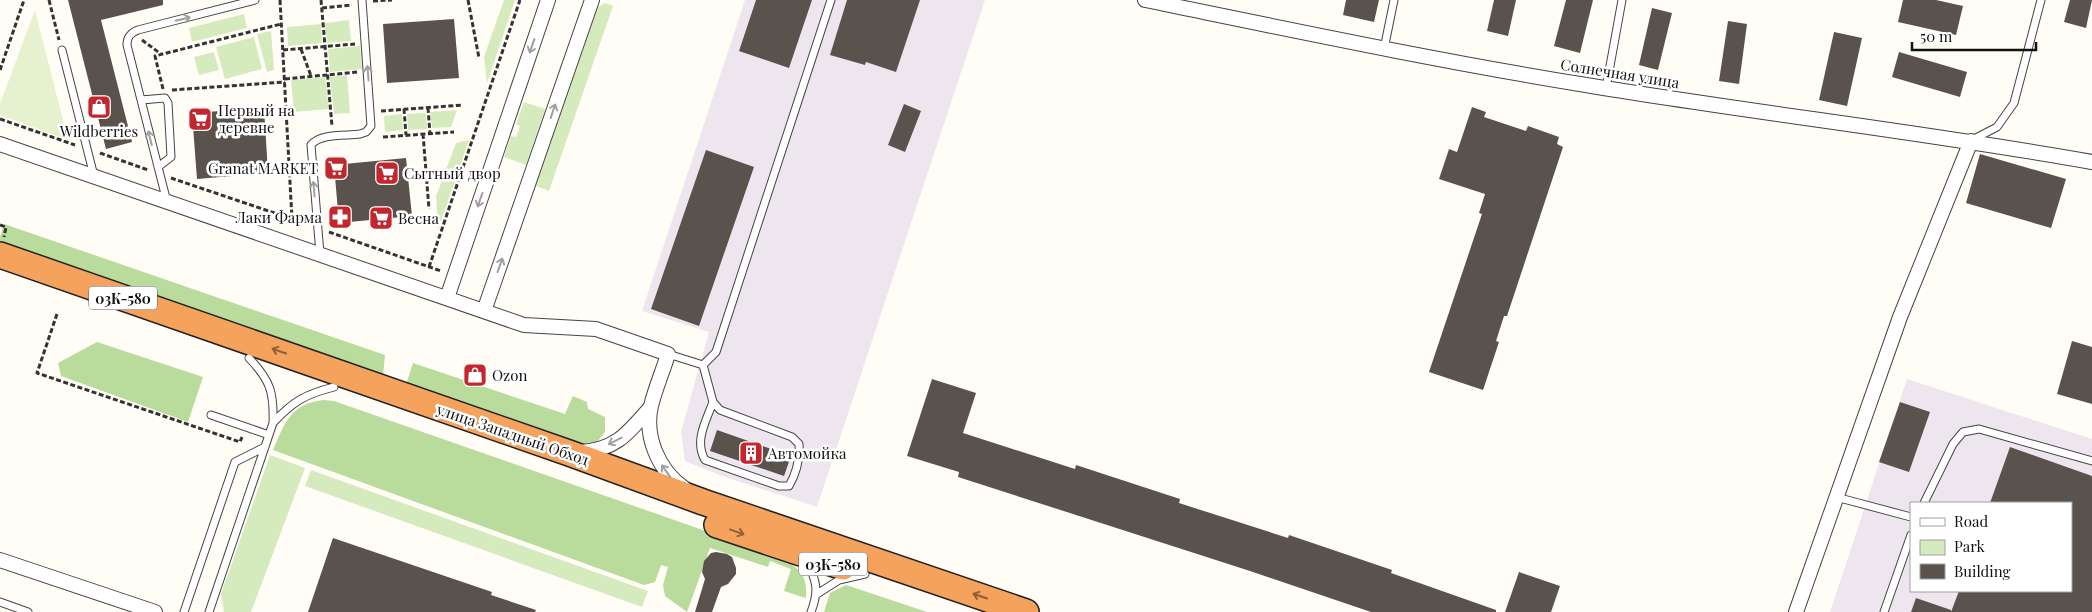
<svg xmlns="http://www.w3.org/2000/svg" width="2092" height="612" viewBox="0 0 2092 612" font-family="'Playfair Display',serif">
<rect width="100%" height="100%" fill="#fffdf5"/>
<path fill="#eee6ef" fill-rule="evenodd" d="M 745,0 L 985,0 L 817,507 L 722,476 L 685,461 L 681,432 L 709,332 L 642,311 Z
M 1907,379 L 2092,439 L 2092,612 L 1830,612 ZM 1911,503 L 2071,503 L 2071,591 L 1911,591 Z"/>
<path fill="#d5ebbd" d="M 504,0 L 515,0 L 487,83 L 484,57 Z
M 605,3 L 613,6 L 549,191 L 533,185 L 594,9 Z
M 244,14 L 247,28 L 192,42 L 189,28 Z
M 349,20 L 351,41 L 327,43 L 325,23 Z
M 321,24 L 322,43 L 288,46 L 287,27 Z
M 271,31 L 274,70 L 267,72 L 257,34 Z
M 254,37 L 262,69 L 225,79 L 216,47 Z
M 360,46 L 362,69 L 330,72 L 328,49 Z
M 214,52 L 219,70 L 199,75 L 194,57 Z
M 347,75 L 350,113 L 334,114 L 330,77 Z
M 325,77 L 329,109 L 294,112 L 291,80 Z
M 524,102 L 545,109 L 526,165 L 504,157 L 511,136 L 516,137 L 520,126 L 516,124 Z
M 457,110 L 451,127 L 432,128 L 430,112 Z
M 426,113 L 427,129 L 408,130 L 407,114 Z
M 402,114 L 403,130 L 385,132 L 384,116 Z
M 469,140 L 438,230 L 436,196 L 456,143 Z
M 270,455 L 305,468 L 251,612 L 224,612 L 221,594 Z
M 311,470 L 648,591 L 642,607 L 305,486 Z"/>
<path fill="#b9dc9c" d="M 4,224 L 385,355 L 383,376 L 0,245 L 0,237 Z
M 97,342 L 203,377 L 188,422 L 61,376 L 58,363 Z
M 413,363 L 565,414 L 573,396 L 587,402 L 588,409 L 605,417 L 605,432 L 597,442 L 568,445 L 405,388 Z
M 323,400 L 334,401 L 780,557 C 799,568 808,575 806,598 L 784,591 L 791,569 L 770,561 L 768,567 L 710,548 L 687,612 L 665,596 L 663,585 L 668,567 L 661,565 L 655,582 L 644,585 L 273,450 C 285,423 290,404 323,400 Z
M 846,585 L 927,612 L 824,612 L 830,593 Z"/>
<path fill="#e6f2cf" d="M 35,10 L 68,140 L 0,115 L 0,104 Z"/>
<path fill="#5a524d" d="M 68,0 L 163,0 L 163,5 L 101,20 L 132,142 L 106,149 Z
M 756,0 L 812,0 L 789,68 L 739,51 Z
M 847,0 L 920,0 L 896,72 L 866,62 L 865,65 L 830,55 Z
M 1346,0 L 1379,0 L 1374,22 L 1343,15 Z
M 1494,0 L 1516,0 L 1508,36 L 1487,31 Z
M 1566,0 L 1593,0 L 1580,53 L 1554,46 Z
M 1903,0 L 1936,0 L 1963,6 L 1956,35 L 1898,22 Z
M 2070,0 L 2092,0 L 2086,28 L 2064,22 Z
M 1652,8 L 1672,13 L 1658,70 L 1639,65 Z
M 454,19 L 459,78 L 387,83 L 383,24 Z
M 1728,21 L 1747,24 L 1739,84 L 1719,81 Z
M 1834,32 L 1862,38 L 1847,106 L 1819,100 Z
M 1899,52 L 1967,72 L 1960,97 L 1892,77 Z
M 904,104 L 921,111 L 905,152 L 888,145 Z
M 1472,107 L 1486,112 L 1484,117 L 1526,131 L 1528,126 L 1559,137 L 1557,144 L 1563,147 L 1507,316 L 1504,316 L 1496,341 L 1499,342 L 1483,390 L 1429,372 L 1482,214 L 1479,213 L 1485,194 L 1439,179 L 1449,149 L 1457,152 Z
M 264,108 L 268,173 L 197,179 L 192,113 Z
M 706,150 L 754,167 L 699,326 L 651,309 Z
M 1980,154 L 2066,179 L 2051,228 L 1966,203 Z
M 406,158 L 412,216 L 339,223 L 334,165 Z
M 2072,341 L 2092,347 L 2092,404 L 2057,394 Z
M 932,379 L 976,393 L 963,433 L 1075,469 L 1076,465 L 1180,499 L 1179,503 L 1288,538 L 1289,535 L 1392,570 L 1391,573 L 1496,610 L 1496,612 L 1371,612 L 1250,571 L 958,477 L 959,472 L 907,456 Z
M 1900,402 L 1930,412 L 1909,472 L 1879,462 Z
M 717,430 L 791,456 L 784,476 L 710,451 Z
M 2010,447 L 2092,476 L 2092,612 L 1951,612 L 1959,591 L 2071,591 L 2071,503 L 1990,503 Z
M 333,538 L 492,592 L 491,595 L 536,610 L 535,612 L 308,612 Z
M 716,552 L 727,554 L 732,557 L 736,568 L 736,574 L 728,584 L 721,587 L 712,612 L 695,612 L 705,579 L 702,572 L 704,561 L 711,553 Z
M 1519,572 L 1560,586 L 1551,612 L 1505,612 Z
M 1916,598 L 1951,610 L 1951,612 L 1911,612 Z"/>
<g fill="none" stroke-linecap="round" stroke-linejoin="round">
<g stroke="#444" stroke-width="9">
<path id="lane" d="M 1384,49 L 1394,0
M 62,50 L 94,176
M 1606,88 L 1622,0
M 141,100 L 165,98 L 168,103 L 171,157 L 158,167
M 1972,140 L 1997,127 L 2014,103 L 2041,0
M 167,202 L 127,45 C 127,37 130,33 138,30 L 255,0
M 320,254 L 311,145 C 320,133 346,136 360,134 L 366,132 L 371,126 L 362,0
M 668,354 L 703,365 L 716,352 L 831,0
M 703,365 L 713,402 L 720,410 L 792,437 L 799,444 C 800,460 797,472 789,486 L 779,486 L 705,460 C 694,441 706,421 713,402
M 211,415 L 269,435
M 273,423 C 293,401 306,394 334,387
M 1836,497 L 1911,517
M 1924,503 L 1953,444 L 1963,432 L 1979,429 L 2092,461
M 807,561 C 817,582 819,591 811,612
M 817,594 L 839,580 L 865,574
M 0,602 L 28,612
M 184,612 L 235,462 L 265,447
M 209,612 L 273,423 C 274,393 271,381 249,358
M 1884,612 L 1911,535"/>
</g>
<g stroke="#444" stroke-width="16">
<path id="street" d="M 1145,0 C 1292,30 1438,61 1586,85 C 1754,113 1924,132 2092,162
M 0,144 L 524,325 L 596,329 L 668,354 C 663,371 655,389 651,406 C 644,437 659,471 684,488
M 447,298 L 548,0
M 484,311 L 592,0
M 580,452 C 616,450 628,433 650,408
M 0,560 L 155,612
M 1796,612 L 1900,317 L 1971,141"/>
</g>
<g stroke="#222" stroke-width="28">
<path id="highway" d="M 0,255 L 569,453 L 703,502 L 1026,612
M 717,525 L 843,567"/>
</g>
<path stroke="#333" stroke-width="3" stroke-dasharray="5 2.5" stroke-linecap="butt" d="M 49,0 L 59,40
M 280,0 L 292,219
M 321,0 L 332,126
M 468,0 L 479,58
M 373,1 L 392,0
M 322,8 L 352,5
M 142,40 L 161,54
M 301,49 L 311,76
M 283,50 L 355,44
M 0,70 L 24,0
M 285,79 L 357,72
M 163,89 L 155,56 L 281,24
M 172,90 L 285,82
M 428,108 L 430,134
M 404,109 L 406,135
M 381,111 L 463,105
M 0,119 L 75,145
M 423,134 L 429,209
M 383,137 L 454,132
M 100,153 L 148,170
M 171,178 L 307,224
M 0,225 L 6,227 L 4,237
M 329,232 L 441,271
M 429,267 L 520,0
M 57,314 L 37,373 L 240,442 L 242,437"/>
<use href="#lane" stroke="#fff" stroke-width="7"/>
<use href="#street" stroke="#fff" stroke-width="14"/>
<use href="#highway" stroke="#f5a25d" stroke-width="25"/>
</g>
<defs><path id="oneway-shaft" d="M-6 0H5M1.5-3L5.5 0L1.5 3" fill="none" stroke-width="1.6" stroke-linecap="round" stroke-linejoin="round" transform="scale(1.25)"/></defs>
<g stroke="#a0a0a0">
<use href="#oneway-shaft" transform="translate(183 19) rotate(-14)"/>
<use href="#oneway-shaft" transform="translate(532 46) rotate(109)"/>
<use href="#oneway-shaft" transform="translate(368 73) rotate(-94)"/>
<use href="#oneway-shaft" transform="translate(553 111) rotate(-71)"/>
<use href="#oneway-shaft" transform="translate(150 138) rotate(-104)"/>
<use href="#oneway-shaft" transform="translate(314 189) rotate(-95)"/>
<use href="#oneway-shaft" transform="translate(480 200) rotate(109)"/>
<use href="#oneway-shaft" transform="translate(500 265) rotate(-71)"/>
<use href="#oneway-shaft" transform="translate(615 441) rotate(153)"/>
<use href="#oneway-shaft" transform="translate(666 471) rotate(-125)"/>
</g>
<g stroke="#8e613b">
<use href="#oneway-shaft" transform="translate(279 351) rotate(-161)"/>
<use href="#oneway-shaft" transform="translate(737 532) rotate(20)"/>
<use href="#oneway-shaft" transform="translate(980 596) rotate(-161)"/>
</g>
<defs>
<g id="shop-square" transform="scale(1.25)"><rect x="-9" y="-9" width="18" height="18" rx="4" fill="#c4262e" stroke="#fff"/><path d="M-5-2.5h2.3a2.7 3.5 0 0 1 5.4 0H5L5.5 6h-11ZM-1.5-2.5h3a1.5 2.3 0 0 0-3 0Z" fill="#fff"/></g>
<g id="supermarket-square" transform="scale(1.25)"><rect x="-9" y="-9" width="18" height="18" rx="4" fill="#c4262e" stroke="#fff"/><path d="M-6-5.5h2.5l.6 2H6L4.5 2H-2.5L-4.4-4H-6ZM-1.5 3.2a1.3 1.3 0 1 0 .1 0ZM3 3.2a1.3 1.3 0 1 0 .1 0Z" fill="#fff"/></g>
<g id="pharmacy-square" transform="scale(1.25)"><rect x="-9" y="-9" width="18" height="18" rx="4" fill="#c4262e" stroke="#fff"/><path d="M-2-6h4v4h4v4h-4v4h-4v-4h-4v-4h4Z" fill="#fff"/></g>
<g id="building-square" transform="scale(1.25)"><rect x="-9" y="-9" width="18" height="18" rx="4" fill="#c4262e" stroke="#fff"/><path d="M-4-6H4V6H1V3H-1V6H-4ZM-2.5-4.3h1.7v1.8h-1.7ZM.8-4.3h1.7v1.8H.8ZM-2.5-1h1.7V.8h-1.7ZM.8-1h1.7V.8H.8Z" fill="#fff"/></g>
</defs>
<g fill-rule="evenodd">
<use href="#shop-square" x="99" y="107"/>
<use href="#supermarket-square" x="200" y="119"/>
<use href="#supermarket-square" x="336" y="168"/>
<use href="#supermarket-square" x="387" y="173"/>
<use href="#pharmacy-square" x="340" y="217"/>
<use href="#supermarket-square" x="381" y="218"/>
<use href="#shop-square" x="475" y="375"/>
<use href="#building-square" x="751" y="453"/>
</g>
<g text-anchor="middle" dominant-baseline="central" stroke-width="5" stroke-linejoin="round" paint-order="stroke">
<g fill="#fff" stroke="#585858" stroke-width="1">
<rect x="89" y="286.5" width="68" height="23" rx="4"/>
<rect x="799" y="552.5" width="68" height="23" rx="4"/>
</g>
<g font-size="14" font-weight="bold" fill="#111">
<text x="123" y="298">03К-580</text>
<text x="833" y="564">03К-580</text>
</g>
<g font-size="15" fill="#111" stroke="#fff">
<text transform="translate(1620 73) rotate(9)">Солнечная улица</text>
<text transform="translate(513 434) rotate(19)">улица Западный Обход</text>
</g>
<g font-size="15" fill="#111" stroke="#fff" text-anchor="start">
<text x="218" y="110">Первый на<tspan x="218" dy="17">деревне</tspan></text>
<text x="99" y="131" text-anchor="middle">Wildberries</text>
<text x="318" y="168" text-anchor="end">Granat MARKET</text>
<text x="404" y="173">Сытный двор</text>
<text x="322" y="217" text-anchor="end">Лаки Фарма</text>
<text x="398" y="218">Весна</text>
<text x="492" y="375">Ozon</text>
<text x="768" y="453">Автомойка</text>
</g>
</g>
<rect x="1910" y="502" width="162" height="90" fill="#ffffff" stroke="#a0a0a0"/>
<rect x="1920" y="518" width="25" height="8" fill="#ffffff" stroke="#a0a0a0"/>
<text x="1954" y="527" font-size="15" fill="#111111">Road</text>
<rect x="1920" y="540" width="25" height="15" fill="#d5ebbd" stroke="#a0a0a0"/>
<text x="1954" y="552" font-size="15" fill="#111111">Park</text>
<rect x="1920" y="564" width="25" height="15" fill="#5a524d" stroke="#a0a0a0"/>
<text x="1954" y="577" font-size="15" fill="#111111">Building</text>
<path d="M1912 42v8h124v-8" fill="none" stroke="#111111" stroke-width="2.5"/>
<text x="1920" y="42" font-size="15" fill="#111111" stroke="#ffffff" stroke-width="4" paint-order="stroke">50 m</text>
</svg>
